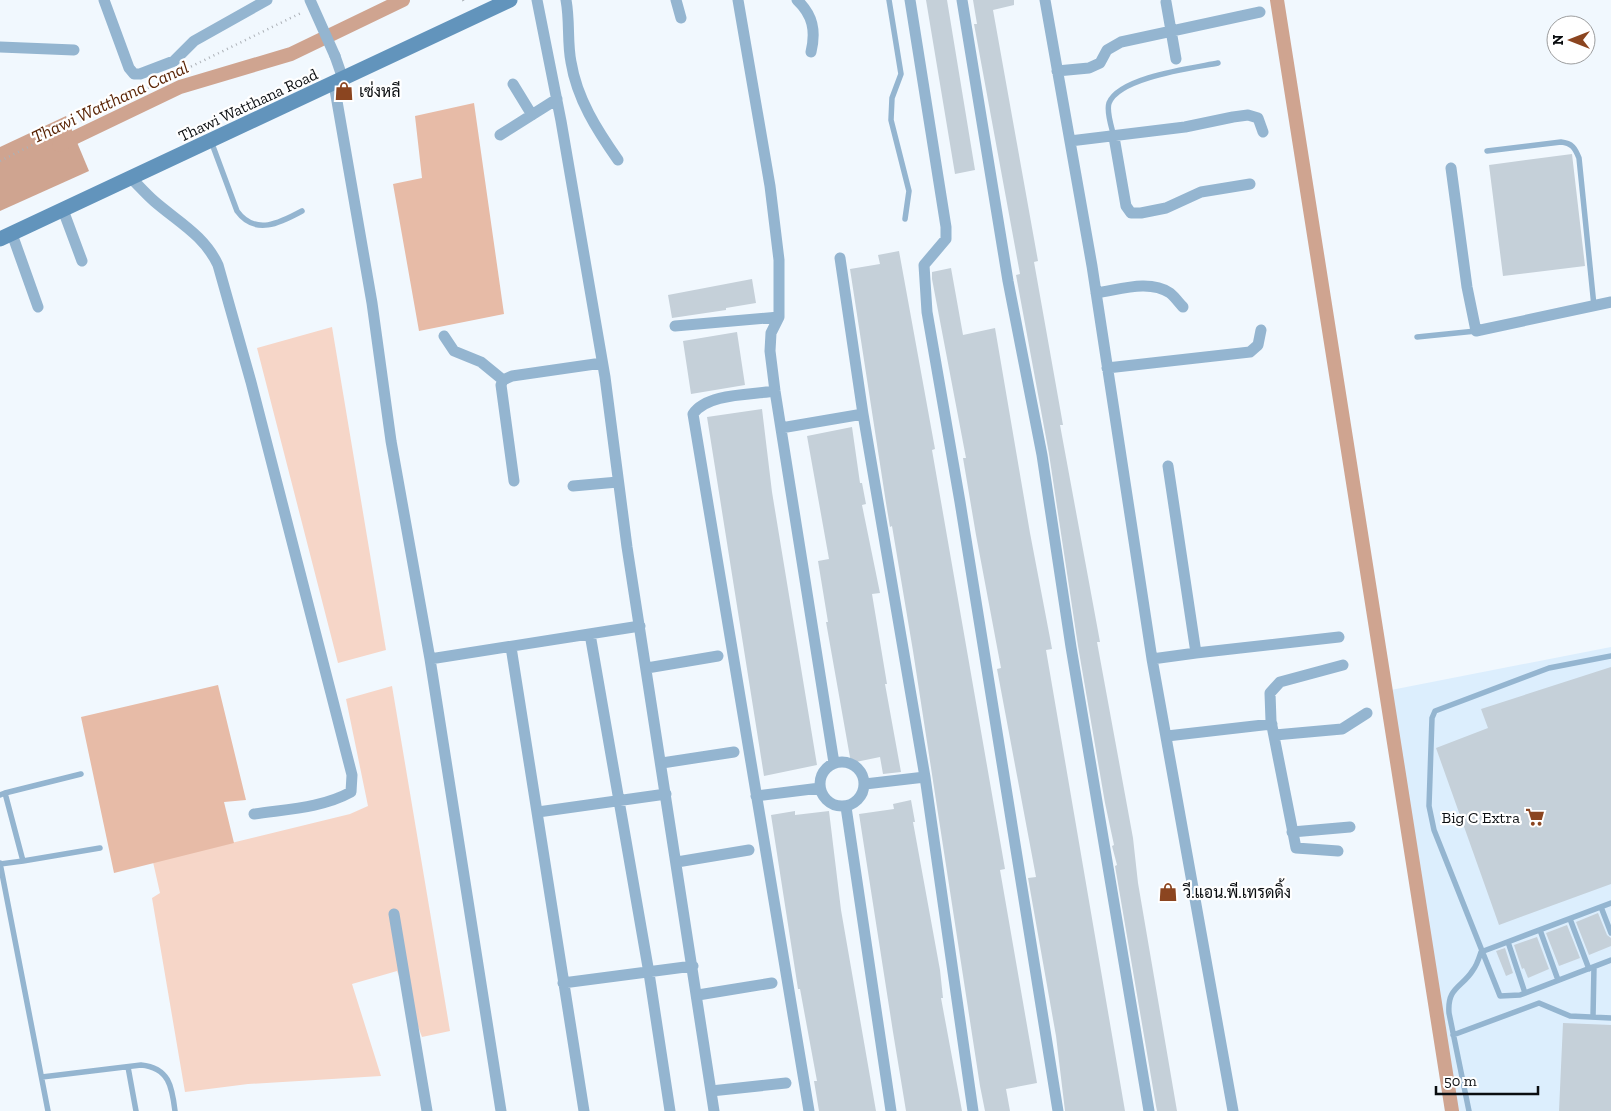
<svg xmlns="http://www.w3.org/2000/svg" width="1611" height="1111" viewBox="0 0 1611 1111" font-family="'Zilla Slab',Sarabun,serif">
<rect width="100%" height="100%" fill="#f1f8fe"/>
<path fill="#dceefd" d="M 1611,647 L 1611,1111 L 1453,1111 L 1433,1015 L 1386,691 Z"/>
<path fill="#f6d6c8" d="M 332,327 L 386,650 L 338,663 L 257,348 Z
M 392,686 L 450,1031 L 422,1037 L 397,971 L 352,984 L 381,1076 L 248,1084 L 185,1092 L 152,898 L 160,893 L 153,862 L 350,814 L 368,806 L 346,699 Z"/>
<path fill="#e7bba7" d="M 474,103 L 504,314 L 419,331 L 393,184 L 422,178 L 415,116 Z
M 218,685 L 246,800 L 224,802 L 234,843 L 114,873 L 81,717 Z"/>
<path fill="#cfa490" d="M 66,116 L 89,171 L 0,211 L 0,147 Z"/>
<g fill="none" stroke-linecap="round" stroke-linejoin="round">
<path stroke="#cfa490" stroke-width="14" d="M 1277,0 L 1452,1111
M 59,145 L 180,87 L 291,54 L 403,0"/>
</g>
<path fill="#c5d0d9" d="M 926,0 L 947,0 L 975,170 L 955,174 Z
M 973,0 L 1014,0 L 1014,5 L 993,10 L 1038,261 L 1034,262 L 1063,425 L 1060,425 L 1098,631 L 1100,642 L 1097,642 L 1133,838 L 1138,883 L 1177,1111 L 1157,1111 L 1156,1106 L 1115,866 L 1117,865 L 1112,846 L 1114,845 L 1105,803 L 1078,646 L 1049,454 L 1016,275 L 1020,274 L 974,24 L 977,24 Z
M 1572,154 L 1585,266 L 1503,276 L 1489,165 Z
M 899,251 L 935,449 L 932,450 L 1005,869 L 1000,870 L 1037,1083 L 1006,1089 L 1010,1111 L 985,1111 L 980,1086 L 913,651 L 892,526 L 890,527 L 886,503 L 850,269 L 880,264 L 878,255 Z
M 951,268 L 963,335 L 995,328 L 1030,533 L 1050,638 L 1052,649 L 1046,650 L 1125,1111 L 1065,1111 L 1056,1036 L 1028,878 L 1036,877 L 997,669 L 1001,668 L 976,535 L 963,458 L 966,458 L 932,279 L 932,272 Z
M 752,279 L 756,303 L 726,308 L 726,310 L 672,318 L 668,295 Z
M 737,332 L 745,385 L 691,394 L 683,341 Z
M 762,409 L 772,492 L 817,765 L 764,776 L 707,417 Z
M 852,427 L 860,483 L 862,483 L 866,504 L 862,505 L 880,593 L 872,594 L 887,684 L 885,684 L 901,772 L 883,774 L 880,757 L 851,763 L 826,622 L 828,622 L 818,561 L 829,559 L 807,436 Z
M 1611,667 L 1611,884 L 1499,925 L 1436,748 L 1488,728 L 1481,709 Z
M 911,800 L 915,822 L 913,822 L 940,970 L 943,998 L 941,998 L 962,1111 L 906,1111 L 893,1032 L 859,814 L 894,809 L 893,804 Z
M 795,811 L 795,815 L 829,811 L 841,910 L 876,1111 L 819,1111 L 814,1081 L 817,1081 L 800,989 L 798,989 L 771,815 Z
M 1598,913 L 1607,935 L 1611,938 L 1611,946 L 1589,955 L 1576,922 Z
M 1567,925 L 1580,958 L 1559,966 L 1546,933 Z
M 1537,937 L 1549,969 L 1528,978 L 1524,968 L 1522,969 L 1514,945 Z
M 1505,948 L 1513,973 L 1506,976 L 1496,951 Z
M 1563,1023 L 1611,1025 L 1611,1111 L 1559,1111 Z"/>
<g fill="none" stroke-linecap="round" stroke-linejoin="round">
<path stroke="#acb1b7" stroke-width="2.5" stroke-dasharray="1 4" stroke-linecap="butt" d="M 463,0 L 465,4
M 182,71 L 303,12
M 0,161 L 168,78"/>
<path stroke="#94b5d0" stroke-width="5.5" d="M 889,0 L 901,74 L 892,98 L 891,120 L 909,191 L 905,219
M 1114,137 C 1112,128 1106,112 1109,103 C 1119,77 1193,68 1218,63
M 211,141 L 237,211 C 255,236 280,223 302,211
M 1487,151 L 1561,142 C 1572,143 1575,148 1579,158 L 1594,306
M 1417,337 L 1476,331
M 1611,656 L 1549,668 L 1435,711 L 1432,718 L 1429,806 L 1434,830 L 1500,996 L 1520,995 L 1611,960
M 5,793 L 81,774
M 0,795 L 5,793 L 23,861 L 0,864
M 23,861 L 100,848
M 0,863 L 48,1111
M 1601,907 L 1611,933
M 1570,919 L 1589,969
M 1540,930 L 1558,980
M 1508,942 L 1525,993
M 1593,1017 L 1594,967
M 1453,1035 L 1539,1003 L 1570,1016 L 1611,1018
M 128,1067 L 136,1111
M 42,1077 L 141,1065 C 169,1068 172,1086 175,1111
M 1469,1111 L 1449,1013 C 1447,987 1462,988 1473,970 C 1477,965 1479,958 1481,952 L 1611,903"/>
<path stroke="#94b5d0" stroke-width="11" d="M 104,0 L 129,68 L 134,74 L 140,74 L 174,61 L 194,41 L 267,0
M 537,0 L 561,121 L 605,377 L 627,547 L 714,1111
M 566,0 C 570,21 567,42 571,62 C 577,99 597,130 618,160
M 676,0 L 681,18
M 738,0 L 770,186 L 779,260 L 779,317 L 771,333 L 770,351 L 775,391 L 834,763
M 797,0 C 813,15 816,31 811,52
M 910,0 L 946,227 L 946,239 L 924,265 L 927,312 L 960,502 L 1058,1111
M 962,0 L 1008,281 L 1042,455 L 1071,647 L 1149,1111
M 1045,0 L 1092,266 L 1152,659 L 1233,1111
M 1166,2 L 1176,59
M 0,47 L 74,50
M 335,56 L 343,79
M 1057,71 L 1089,68 L 1100,63 L 1107,50 L 1121,42 L 1260,12
M 334,84 L 372,303 L 391,441 L 430,659 L 501,1111
M 513,84 L 532,115
M 500,135 L 557,99
M 1114,137 L 1126,206 L 1131,213 L 1141,213 L 1166,208 L 1201,192 L 1250,184
M 1070,141 L 1185,127 L 1233,117 L 1248,115 L 1258,118 L 1263,132
M 1451,168 L 1467,287 L 1476,331 L 1611,302
M 132,179 C 139,186 146,194 154,201 C 178,222 204,235 218,265 L 251,382 L 352,775 L 351,792 C 322,808 287,809 254,814
M 63,210 L 82,261
M 12,234 L 38,307
M 840,258 L 863,414 L 925,777 L 973,1111
M 1096,293 C 1119,290 1149,279 1170,293 C 1175,297 1179,303 1183,307
M 675,326 L 779,317
M 444,336 L 454,351 L 481,362 L 503,380
M 1107,368 L 1250,352 L 1258,345 L 1261,330
M 775,391 C 751,395 707,393 693,414 L 809,1111
M 781,428 L 863,414
M 514,481 L 501,385 L 503,380 L 512,376 L 602,363
M 573,486 L 618,482
M 590,634 L 649,973 L 670,1111
M 511,647 L 584,1111
M 1196,653 L 1339,637
M 430,659 L 640,626
M 1152,659 L 1196,653 L 1168,466
M 647,668 L 718,656
M 1275,735 L 1342,729 L 1367,713
M 1167,736 L 1272,724
M820 784a22 22 0 1 1 44 0a22 22 0 1 1-44 0Z
M 662,763 L 734,752
M 865,784 L 925,777
M 756,796 L 820,788
M 846,807 L 891,1111
M 538,812 L 666,794
M 1292,832 L 1350,827
M 1338,851 L 1296,848 L 1271,721 L 1270,693 L 1280,682 L 1343,665
M 677,862 L 749,850
M 394,914 L 427,1111
M 563,983 L 693,966
M 698,995 L 772,983
M 711,1091 L 786,1083"/>
<path stroke="#6294bc" stroke-width="15" d="M 0,239 L 510,0"/>
<path stroke="#94b5d0" stroke-width="11" d="M 310,0 L 335,56"/>
</g>
<defs>
<g id="shop-bare" transform="scale(1.5)"><path d="M-5-2.5h2.3a2.7 3.5 0 0 1 5.4 0H5L5.5 6h-11ZM-1.5-2.5h3a1.5 2.3 0 0 0-3 0Z" fill="#8b4520" stroke="#fff" stroke-width="2.5" paint-order="stroke"/></g>
<g id="supermarket-bare" transform="scale(1.5)"><path d="M-6-5.5h2.5l.6 2H6L4.5 2H-2.5L-4.4-4H-6ZM-1.5 3.2a1.3 1.3 0 1 0 .1 0ZM3 3.2a1.3 1.3 0 1 0 .1 0Z" fill="#8b4520" stroke="#fff" stroke-width="2.5" paint-order="stroke"/></g>
</defs>
<g fill-rule="evenodd">
<use href="#shop-bare" x="344" y="91"/>
<use href="#supermarket-bare" x="1535" y="817"/>
<use href="#shop-bare" x="1168" y="892"/>
</g>
<g text-anchor="middle" dominant-baseline="central" stroke-width="4.5" stroke-linejoin="round" paint-order="stroke">
<g font-size="16" fill="#0a0d10" stroke="#fff" text-anchor="start">
<text x="359" y="91">เซ่งหลี</text>
<text x="1520" y="817" text-anchor="end">Big C Extra</text>
<text x="1183" y="892">วี.แอน.พี.เทรดดิ้ง</text>
</g>
<g font-size="16" fill="#0a0d10" stroke="#fff">
<text transform="translate(248 105) rotate(-25)">Thawi Watthana Road</text>
</g>
<g font-size="18" font-style="italic" fill="#592405" stroke="#fff">
<text transform="translate(110 102) rotate(-25)">Thawi Watthana Canal</text>
</g>
</g>
<g transform="translate(1571 40) rotate(270)"><circle r="24" fill="#ffffff" stroke="#9d9e9f"/>
<path d="M0-4L9 19L0 12L-9 19Z" fill="#8b4520"/>
<text y="-8" font-size="14" font-weight="bold" text-anchor="middle" fill="#0a0d10">N</text>
</g>
<path d="M1436 1086v8h102v-8" fill="none" stroke="#0a0d10" stroke-width="2.5"/>
<text x="1444" y="1086" font-size="15" fill="#0a0d10" stroke="#ffffff" stroke-width="4" paint-order="stroke">50 m</text>
</svg>
